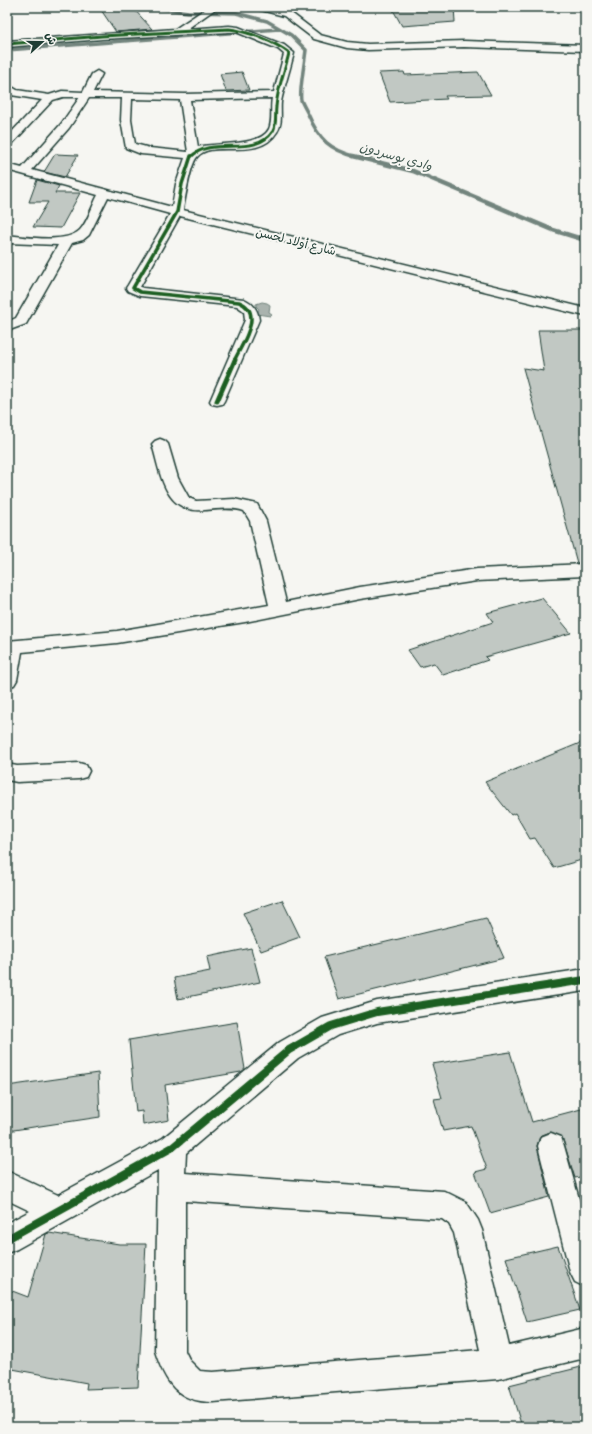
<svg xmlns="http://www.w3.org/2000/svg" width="592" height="1434" viewBox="0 0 592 1434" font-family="Delius,'Playpen Sans Arabic',sans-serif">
<rect width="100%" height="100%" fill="#f6f6f2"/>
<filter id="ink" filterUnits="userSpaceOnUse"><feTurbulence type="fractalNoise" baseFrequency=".025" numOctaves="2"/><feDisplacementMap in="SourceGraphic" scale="8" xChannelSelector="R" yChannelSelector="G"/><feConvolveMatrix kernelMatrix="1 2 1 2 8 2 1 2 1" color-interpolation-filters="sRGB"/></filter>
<g filter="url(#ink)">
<path fill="#aab3ae" stroke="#72847d" d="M 262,302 L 267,303 L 270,305 L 269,312 L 272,314 L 270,316 L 257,314 L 259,309 L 256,306 L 256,304 Z"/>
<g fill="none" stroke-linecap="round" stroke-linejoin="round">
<path stroke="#72847d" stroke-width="3.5" d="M 153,7 L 188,12 L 236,13 L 267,21 L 291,35 L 306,50 C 305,60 299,92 301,100 C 303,105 306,110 308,114 C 319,140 330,150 357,157
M 7,50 L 279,29"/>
<path stroke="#72847d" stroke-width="4.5" d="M 353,156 L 413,171 L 553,230 L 585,240"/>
</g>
<path fill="#c1c8c3" stroke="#1f3d34" d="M 99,7 L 132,7 L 152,29 L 116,32 Z
M 426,7 L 454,7 L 455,22 L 402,26 L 392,8 Z
M 242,72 L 249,90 L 226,91 L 220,74 Z
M 404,72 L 405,75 L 478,72 L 491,95 L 445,96 L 447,99 L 390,102 L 379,73 Z
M 55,154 L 78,155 L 65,177 L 44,172 Z
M 37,180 L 59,186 L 55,193 L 80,193 L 61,228 L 33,227 L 48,202 L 29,202 Z
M 538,330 L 585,330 L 585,563 L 577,563 L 523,368 L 544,371 Z
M 542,598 L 571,633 L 485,657 L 488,660 L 443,675 L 434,663 L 420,667 L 408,650 L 493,622 L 487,613 Z
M 585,741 L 585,859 L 554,868 L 535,838 L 530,839 L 515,813 L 511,815 L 485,782 Z
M 282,900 L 300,937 L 261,951 L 243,913 Z
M 486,918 L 504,958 L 339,999 L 324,957 Z
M 251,948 L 260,982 L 178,999 L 174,978 L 210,971 L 207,957 Z
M 237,1022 L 245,1069 L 241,1072 L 165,1085 L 169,1120 L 143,1125 L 142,1111 L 136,1112 L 129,1040 Z
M 510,1052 L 532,1122 L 585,1108 L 585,1176 L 575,1178 L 562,1137 L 550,1132 L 540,1136 L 537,1146 L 549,1197 L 490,1213 L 475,1172 L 487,1169 L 471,1126 L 443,1131 L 434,1099 L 442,1098 L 432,1064 Z
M 98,1073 L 100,1117 L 7,1131 L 7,1086 Z
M 49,1233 L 119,1244 L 146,1244 L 138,1387 L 86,1389 L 87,1383 L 7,1368 L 7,1289 L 28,1297 L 46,1234 Z
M 558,1246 L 580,1310 L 527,1322 L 506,1258 Z
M 585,1366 L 585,1427 L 522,1427 L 509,1385 Z"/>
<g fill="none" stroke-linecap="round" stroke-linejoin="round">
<g stroke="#1f3d34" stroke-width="3">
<path id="street" d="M 208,7 L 218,7 L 187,29 L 229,26 L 238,27 L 284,45 L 294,53 C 290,70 284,87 281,102 C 280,112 283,124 277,132 C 258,163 213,138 197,157 C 190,165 185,199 183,210 L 585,308 L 585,316 L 180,216 L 140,287 L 143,288 L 244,299 C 253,303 258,310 259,320 L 224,401 L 222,404 L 217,405 L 212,404 L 210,401 L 245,320 L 244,311 L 237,306 L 140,296 L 128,291 L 126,288 L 128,285 L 170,214 L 108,197 L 89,235 L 83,240 L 72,243 L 26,324 L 7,331 L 7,322 L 16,318 L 58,245 L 7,243 L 7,235 C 25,237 66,244 80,230 C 87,223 93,204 98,195 L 7,170 L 7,164 L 22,168 L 61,124 L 80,97 L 63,97 L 53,100 L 11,145 L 7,146 L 7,137 L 42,100 L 11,95 L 7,92 L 7,84 L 17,90 L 49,95 L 62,91 L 83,92 L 92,74 L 97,71 L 102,74 L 93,92 L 185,94 L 274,92 L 284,54 L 278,49 L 236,32 L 229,32 L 102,39 L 7,47 L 7,41 L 175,29 ZM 89,98 L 122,98 L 121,120 L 126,148 L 141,154 L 185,158 L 176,184 L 172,207 L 32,170 L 69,128 ZM 272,98 C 270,108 273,120 269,129 C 260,147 217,142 198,147 L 190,100 ZM 132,99 L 180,100 L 188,152 L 150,148 L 135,144 L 131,120 Z
M 256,7 L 270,7 L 290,12 L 320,35 L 347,42 L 368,44 L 464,41 L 585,45 L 585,51 L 464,47 L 368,50 L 347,48 L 314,39 L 284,16 L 257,9 Z
M 160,439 L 165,441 L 168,444 L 178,478 L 189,498 L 196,501 L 234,499 L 257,504 L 266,521 L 286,602 L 360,587 L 477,569 L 585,564 L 585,576 L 477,581 L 360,599 L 245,622 L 117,643 L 22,652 L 17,680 L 14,685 L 7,687 L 7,641 L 117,631 L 269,605 L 250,521 L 244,511 C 233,507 217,509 205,510 C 164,514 161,474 152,444 L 155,441 Z
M 79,763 L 86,765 L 89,771 L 86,777 L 79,779 L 17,782 L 7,780 L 7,764 L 17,766 Z
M 585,969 L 585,991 L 377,1023 L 338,1035 L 298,1058 L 186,1153 L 185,1173 L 444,1191 L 466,1202 L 478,1220 L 482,1230 L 509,1346 L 585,1328 L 585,1358 L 498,1379 L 213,1402 C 177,1402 165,1382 155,1351 L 158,1170 L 17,1249 L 7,1253 L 7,1223 L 30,1211 L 7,1200 L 7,1171 L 58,1195 L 163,1138 L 280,1042 L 322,1018 L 377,1001 ZM 185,1201 L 442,1219 L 449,1224 L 454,1233 L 480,1350 L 213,1372 L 200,1371 L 190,1361 L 185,1351 Z
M 551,1133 L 561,1137 L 564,1146 L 585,1220 L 585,1287 L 575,1282 L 570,1272 L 538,1146 L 541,1137 Z"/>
</g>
<use href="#street" fill="#f6f6f2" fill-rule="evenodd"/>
<g stroke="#f6f6f2" stroke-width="4">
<path id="cycleway-far3" d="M 7,44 L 102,36 L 229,29 C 247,31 275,42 289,53 C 285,71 277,89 276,107 C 275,115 277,124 273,131 C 255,159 212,135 191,157"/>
</g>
<g stroke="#f6f6f2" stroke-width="5">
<path id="cycleway-far2" d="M 191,156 L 182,184 L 177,212 L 133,288 L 140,292 L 239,302 C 265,312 242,344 234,361"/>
</g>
<g stroke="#f6f6f2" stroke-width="7">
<path id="cycleway-far1" d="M 217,401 L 235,360"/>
</g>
<g stroke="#f6f6f2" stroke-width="11">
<path id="cycleway" d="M 7,1239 L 173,1147 L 289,1050 L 331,1026 L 377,1012 L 585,980"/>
</g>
<use href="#cycleway-far3" stroke="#1b5e20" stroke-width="3"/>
<use href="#cycleway-far2" stroke="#1b5e20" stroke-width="3.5"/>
<use href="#cycleway-far1" stroke="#1b5e20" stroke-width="5"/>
<use href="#cycleway" stroke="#1b5e20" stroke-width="8"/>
</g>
</g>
<g text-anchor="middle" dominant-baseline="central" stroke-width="4" stroke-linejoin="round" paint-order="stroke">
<g font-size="12" fill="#1f3d34" stroke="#f6f6f2">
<text transform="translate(296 241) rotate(14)">شارع أولاد لحسن</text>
</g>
<g font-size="13" font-style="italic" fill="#425a52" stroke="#f6f6f2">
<text transform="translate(396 156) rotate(16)">وادي بوسردون</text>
</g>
</g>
<rect width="592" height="1434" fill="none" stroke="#f6f6f2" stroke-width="24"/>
<rect x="12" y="12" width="568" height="1410" fill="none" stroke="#1f3d34" stroke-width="1.5" filter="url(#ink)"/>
<g transform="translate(42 42) rotate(69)" stroke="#f6f6f2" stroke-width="3" paint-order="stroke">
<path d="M0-3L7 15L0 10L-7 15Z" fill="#1f3d34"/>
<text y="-6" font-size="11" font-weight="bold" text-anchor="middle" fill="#1f3d34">ش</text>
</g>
</svg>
